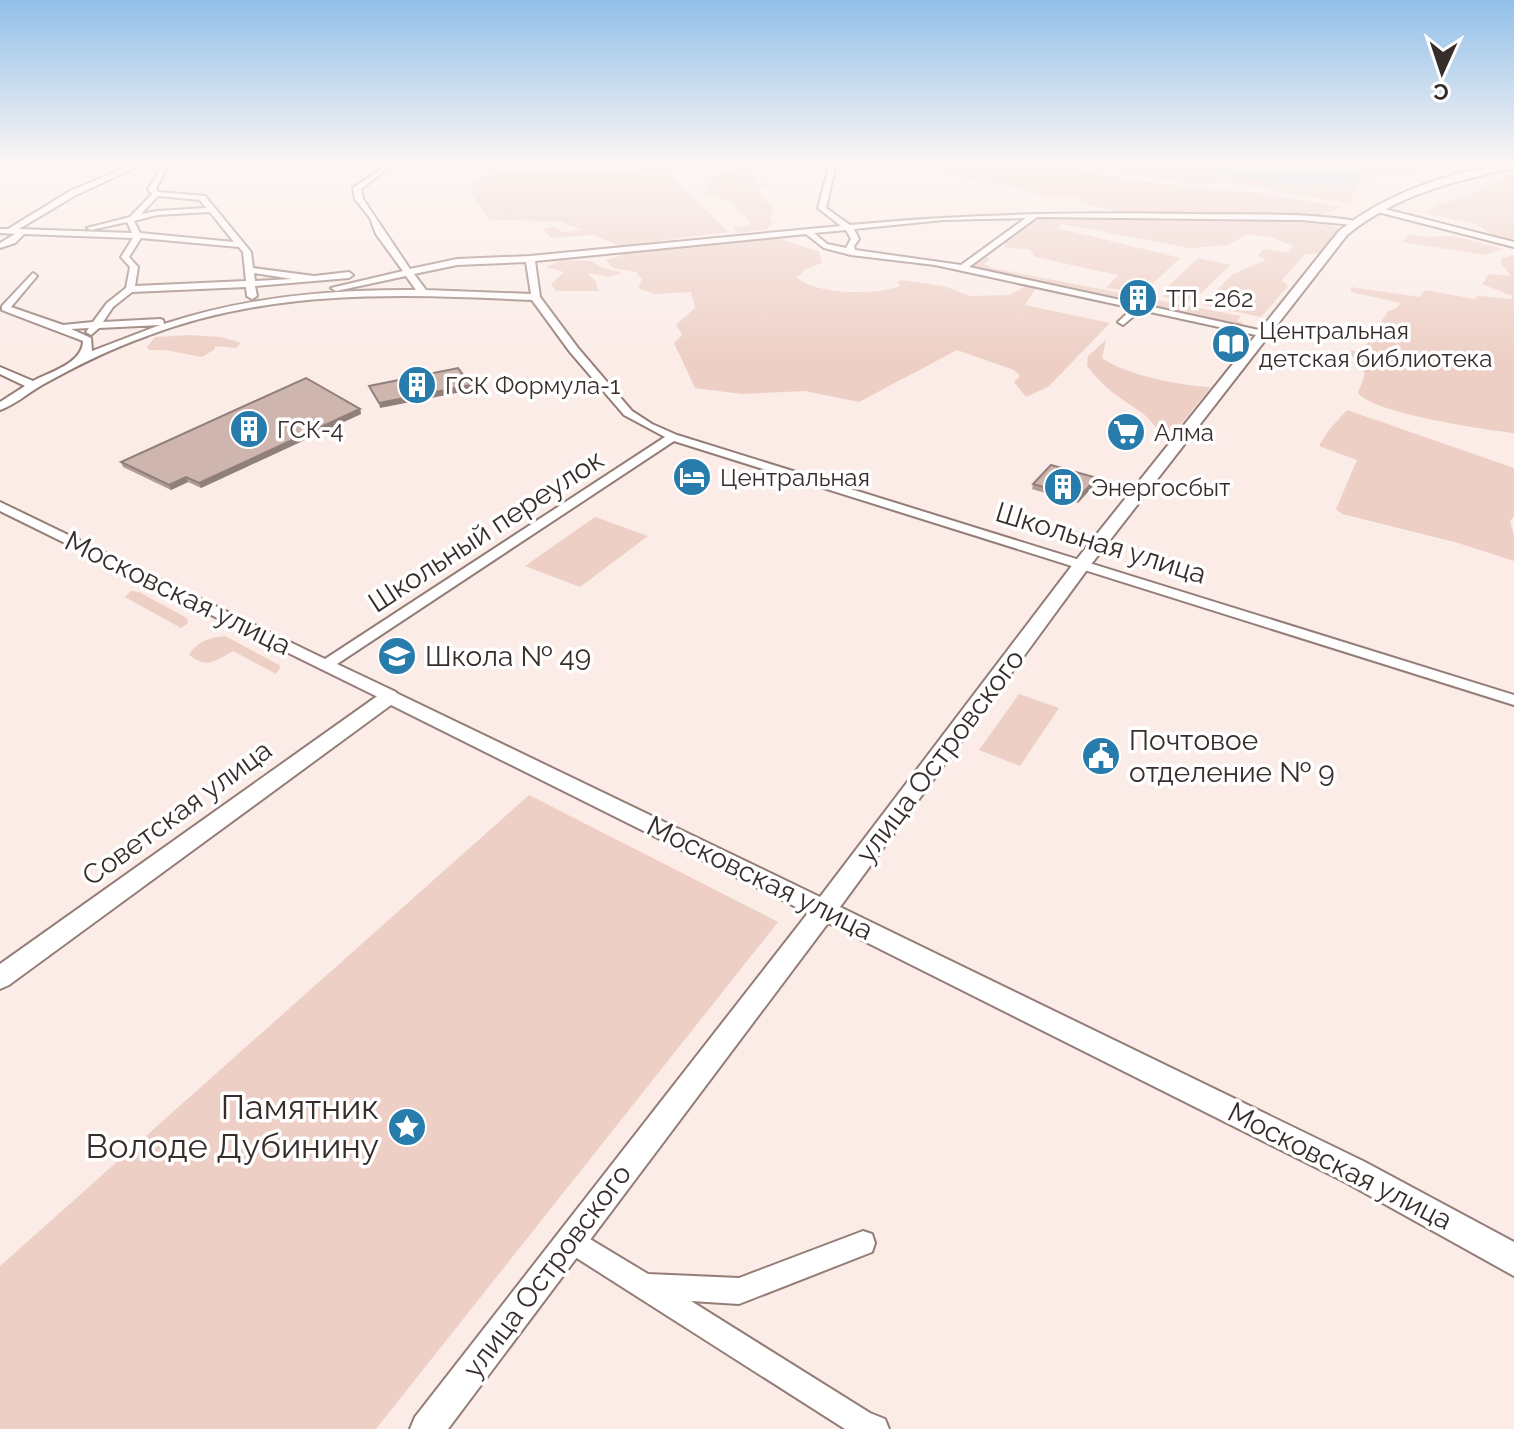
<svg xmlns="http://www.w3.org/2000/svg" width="1514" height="1429" viewBox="0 0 1514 1429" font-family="Raleway,sans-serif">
<rect width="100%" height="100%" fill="#fbece7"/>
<path fill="#edcfc5" d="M 924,163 L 1041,163 L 1155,183 L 1257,193 L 1344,207 L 1313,217 L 1119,212 L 1091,205 L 1074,197 L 1047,197 L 996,183 L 969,180 Z
M 1067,163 L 1503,163 L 1372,177 L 1359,185 L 1350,199 L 1355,203 L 1350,204 L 1229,182 L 1190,184 Z
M 748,167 L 755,172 L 756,180 L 744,186 L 766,183 L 772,185 L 756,189 L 773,209 L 769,218 L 773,222 L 766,230 L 738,233 L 733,228 L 751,224 L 731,201 L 704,194 L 714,175 Z
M 672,169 L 673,179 L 729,232 L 619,246 L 593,235 L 551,238 L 543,228 L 556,227 L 562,232 L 583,230 L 559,221 L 490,220 L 469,191 L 483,174 Z
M 1514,172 L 1514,242 L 1497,237 L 1477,224 L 1425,213 L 1435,206 L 1476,192 Z
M 1036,218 C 1078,217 1321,214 1340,229 L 1321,253 L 1305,254 L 1282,280 L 1288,286 L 1261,317 L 1202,305 L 1233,274 L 1265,260 L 1258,255 L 1264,249 L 1288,253 L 1293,246 L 1270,237 L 1247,234 L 1229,245 L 1190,248 L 1062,224 L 1057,228 L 1181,258 L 1142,293 L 1106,288 L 1118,275 L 1039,258 L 1034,256 L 1030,249 L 1006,248 L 1003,243 Z
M 1410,234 L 1425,237 L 1454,236 L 1503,249 L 1485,255 L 1402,242 Z
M 775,237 L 819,252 L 822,263 L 806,269 L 797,277 C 813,295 881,296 901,285 L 897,283 L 900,280 L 944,286 L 970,296 L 1010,295 L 1026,286 L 1036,288 L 1025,305 L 1110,323 L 1048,387 L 1026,397 L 1014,382 L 1020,376 L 1014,370 L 957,350 L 859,402 L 805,391 L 742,394 L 695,388 L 674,343 L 682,335 L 676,325 L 695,308 L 691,292 L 654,294 L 638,288 L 642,279 L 636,272 L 613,268 L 606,260 L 635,251 Z
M 1514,255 L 1514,433 C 1487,430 1372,413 1358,393 L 1365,374 L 1348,350 L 1362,352 L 1388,311 L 1395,309 L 1401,303 L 1351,292 L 1351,287 L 1420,297 L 1425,290 L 1474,299 L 1479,296 L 1512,299 L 1512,296 L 1482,284 L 1489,274 L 1511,276 L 1501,263 L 1502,258 Z
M 986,257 L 990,259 L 984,264 L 992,268 L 1241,316 L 1237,321 L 1244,323 L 1235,326 L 973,268 L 973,264 Z
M 1198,258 L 1230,265 L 1193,301 L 1163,297 L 1167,287 Z
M 561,260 L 592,261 L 602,268 L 623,273 L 610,277 L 587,273 L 595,280 L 599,291 L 556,291 L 551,284 L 564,272 L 546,267 Z
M 190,335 L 221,337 L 241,343 L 236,348 L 215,346 L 215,349 L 202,357 L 165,350 L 149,350 L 147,347 L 155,337 Z
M 1106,340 L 1102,358 C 1125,375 1182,386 1211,387 L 1177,429 C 1157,438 1154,421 1141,412 C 1119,398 1103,387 1087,366 L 1088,356 Z
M 1347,410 L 1514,468 L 1514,516 L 1510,521 L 1514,536 L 1514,561 L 1458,543 L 1342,514 L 1336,509 L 1357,460 L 1319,446 L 1328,431 Z
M 595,517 L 648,536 L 580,587 L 525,566 Z
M 131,591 L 139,592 L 187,618 L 188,623 L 181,628 L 125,597 Z
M 225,636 L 281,666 L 276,674 L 233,651 C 215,661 207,669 189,655 C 198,641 209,638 225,636 Z
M 1019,694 L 1059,708 L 1020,766 L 979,750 Z
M 529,795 L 778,922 L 376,1429 L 0,1429 L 0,1266 Z"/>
<path fill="#aed1ea" d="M 1128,163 L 1223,163 L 1219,164 L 1266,170 L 1280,168 L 1261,163 L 1386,163 L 1375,169 L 1362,172 L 1360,179 L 1344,186 L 1332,183 L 1299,185 Z"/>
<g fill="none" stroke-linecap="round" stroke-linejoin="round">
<path stroke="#aed1ea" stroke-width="2" d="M 694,163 L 731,166 L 734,168 L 731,174"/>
<g stroke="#947d76" stroke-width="4">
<path id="minor" d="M 136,163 L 145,163 L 76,195 L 19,229 L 132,233 L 127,222 L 91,230 L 87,228 L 130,217 L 152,194 L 148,189 L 162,167 L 166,169 L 156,189 L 158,192 L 205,196 L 251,252 L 253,268 L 314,276 L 349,272 L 353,275 L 349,278 L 255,286 L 257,296 L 252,299 L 247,296 L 246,287 L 132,292 L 113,307 L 103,322 L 160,319 L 163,320 L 164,324 C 246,297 330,289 416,290 L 406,276 L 336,291 L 331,288 L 403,271 L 376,234 L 370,218 L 355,199 L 353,188 L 385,166 L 387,169 L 361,189 L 363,199 L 410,269 L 457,259 L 530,256 L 841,226 L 818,208 L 830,163 L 836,163 L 826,208 L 850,225 C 964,214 1077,212 1191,214 C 1246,215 1302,212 1356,221 L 1353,225 L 1301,220 L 1037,217 L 969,267 L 1268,332 L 1270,334 L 1265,337 L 1141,310 L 1123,325 L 1118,322 L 1133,308 L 935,265 L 851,255 L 824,248 L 806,234 L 535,261 L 540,297 L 578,348 L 632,411 L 652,424 L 677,435 L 1514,695 L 1514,705 L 674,441 L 337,664 L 396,692 L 398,696 L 396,700 L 384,700 L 0,511 L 0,502 L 325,659 L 665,437 L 624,415 L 570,352 L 532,300 C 402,294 272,288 147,336 C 110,349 76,366 42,385 C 28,393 15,405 0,410 L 0,402 L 25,386 L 0,374 L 0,367 L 33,381 C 50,372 83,363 83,341 L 12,314 L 2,310 L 2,306 L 33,273 L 37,276 L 11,307 L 63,325 L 93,322 L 107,303 L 126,288 L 130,267 L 121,257 L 133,238 L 24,234 L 15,243 L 0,248 L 0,243 L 15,234 L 0,233 L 0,229 L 8,229 L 70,191 ZM 158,196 L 200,200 L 206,208 L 157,211 L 141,214 ZM 210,212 L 234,242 L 140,233 L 134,221 L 157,215 ZM 1026,218 L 961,265 L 855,250 L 854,246 L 859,239 L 854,229 L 943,220 ZM 846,230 L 851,239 L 846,248 L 827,244 L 814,233 ZM 141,238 L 239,247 L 243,252 L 246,281 L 135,286 L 138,267 L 129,257 ZM 526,262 L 531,294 L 426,290 L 414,274 L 457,265 ZM 254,273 L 292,279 L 255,281 ZM 160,325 L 92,351 L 91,338 L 71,329 L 89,328 L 86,332 L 91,335 L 99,328 Z
M 1377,207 L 1514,242 L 1514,247 L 1374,211 Z
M 570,1227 L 648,1274 L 739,1278 L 863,1231 L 872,1234 L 875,1243 L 872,1252 L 739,1304 L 691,1301 L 870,1413 L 885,1419 L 889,1429 L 845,1429 L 561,1248 L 558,1239 L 561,1230 Z"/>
</g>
<g stroke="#947d76" stroke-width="4">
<path id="major" d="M 1514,163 L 1514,168 C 1453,181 1396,195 1347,235 L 1089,567 L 840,907 L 1365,1162 L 1514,1242 L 1514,1276 L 1345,1182 L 828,923 L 448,1429 L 410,1429 L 415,1417 L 808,913 L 391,705 L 9,985 L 0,989 L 0,964 L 383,692 L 390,690 L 820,897 L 1077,559 L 1339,231 C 1388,192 1452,171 1514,163 Z"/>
</g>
<use href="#minor" fill="#fff" fill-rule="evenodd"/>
<use href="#major" fill="#fff" fill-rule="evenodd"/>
</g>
<path fill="#b19d96" d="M 360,409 L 361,414 L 201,488 L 188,482 L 171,490 L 123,467 L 121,462 Z
M 1096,483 L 1078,503 L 1032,489 L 1033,484 Z"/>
<path fill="#907f7a" d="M 471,385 L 472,390 L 380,408 L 379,403 Z
M 360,409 L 361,414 L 201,488 L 199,483 Z
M 186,477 L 188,482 L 171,490 L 169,485 Z
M 1097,478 L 1096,483 L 1078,503 L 1079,497 Z"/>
<path fill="#ceb6ae" stroke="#907f7a" stroke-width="2" d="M 458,368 L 471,385 L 379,403 L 369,386 Z
M 306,378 L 360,409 L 199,483 L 186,477 L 169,485 L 121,462 Z
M 1051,465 L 1097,478 L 1079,497 L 1033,484 Z"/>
<linearGradient id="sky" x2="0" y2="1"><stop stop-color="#91c0e9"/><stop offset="0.45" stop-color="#fdf6f4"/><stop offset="1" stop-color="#fdf6f4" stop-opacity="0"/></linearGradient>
<rect width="1514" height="363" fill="url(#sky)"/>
<defs>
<g id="building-disc" transform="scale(2)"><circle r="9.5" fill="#287cac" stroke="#fff"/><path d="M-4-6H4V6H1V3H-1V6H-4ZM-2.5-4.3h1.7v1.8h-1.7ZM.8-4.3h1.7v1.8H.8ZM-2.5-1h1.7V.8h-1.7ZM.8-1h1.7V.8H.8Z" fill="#fff"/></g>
<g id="library-disc" transform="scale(2)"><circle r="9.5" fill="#287cac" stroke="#fff"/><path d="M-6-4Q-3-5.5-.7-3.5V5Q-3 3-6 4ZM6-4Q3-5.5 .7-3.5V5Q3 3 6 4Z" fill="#fff"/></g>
<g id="supermarket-disc" transform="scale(2)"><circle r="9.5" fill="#287cac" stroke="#fff"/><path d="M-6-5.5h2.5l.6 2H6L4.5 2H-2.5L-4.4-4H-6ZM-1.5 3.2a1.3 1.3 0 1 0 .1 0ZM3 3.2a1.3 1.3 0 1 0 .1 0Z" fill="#fff"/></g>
<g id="hotel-disc" transform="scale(2)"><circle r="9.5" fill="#287cac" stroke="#fff"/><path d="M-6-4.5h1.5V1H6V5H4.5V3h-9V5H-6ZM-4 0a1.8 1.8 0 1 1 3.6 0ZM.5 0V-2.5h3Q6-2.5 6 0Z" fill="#fff"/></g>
<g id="school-disc" transform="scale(2)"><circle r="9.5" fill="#287cac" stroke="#fff"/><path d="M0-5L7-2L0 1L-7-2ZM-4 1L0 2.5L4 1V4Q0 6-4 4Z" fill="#fff"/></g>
<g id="civic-disc" transform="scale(2)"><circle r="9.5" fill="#287cac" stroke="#fff"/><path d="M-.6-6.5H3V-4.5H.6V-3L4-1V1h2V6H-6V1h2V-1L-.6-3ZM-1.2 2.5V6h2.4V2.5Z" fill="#fff"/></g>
<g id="sight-disc" transform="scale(2)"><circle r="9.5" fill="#287cac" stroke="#fff"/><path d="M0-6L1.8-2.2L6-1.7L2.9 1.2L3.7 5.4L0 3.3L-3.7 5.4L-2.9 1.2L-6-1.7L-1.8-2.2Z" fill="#fff"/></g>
</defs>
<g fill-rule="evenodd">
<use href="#building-disc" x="1138" y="298"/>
<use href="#library-disc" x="1231" y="344"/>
<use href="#building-disc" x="417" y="385"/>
<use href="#building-disc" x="249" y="429"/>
<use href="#supermarket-disc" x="1126" y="432"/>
<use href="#hotel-disc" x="692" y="477"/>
<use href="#building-disc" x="1063" y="487"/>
<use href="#school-disc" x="397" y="656"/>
<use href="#civic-disc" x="1101" y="756"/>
<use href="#sight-disc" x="407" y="1127"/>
</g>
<g text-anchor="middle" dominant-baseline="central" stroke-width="7" stroke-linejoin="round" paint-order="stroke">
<g font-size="24" fill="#372d2a" stroke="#fff" text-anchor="start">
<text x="1166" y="298">ТП -262</text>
<text x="1259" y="330">Центральная<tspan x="1259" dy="28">детская библиотека</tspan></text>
<text x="445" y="385">ГСК Формула-1</text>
<text x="277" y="429">ГСК-4</text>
<text x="1154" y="432">Алма</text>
<text x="720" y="477">Центральная</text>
<text x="1091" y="487">Энергосбыт</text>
</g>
<g font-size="28" fill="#372d2a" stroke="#fff">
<text transform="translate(486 531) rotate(-33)">Школьный переулок</text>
<text transform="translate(1101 543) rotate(17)">Школьная улица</text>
<text transform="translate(178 593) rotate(26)">Московская улица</text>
<text transform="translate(940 756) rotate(-53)">улица Островского</text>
<text transform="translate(177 813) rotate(-36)">Советская улица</text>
<text transform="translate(760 878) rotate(26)">Московская улица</text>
<text transform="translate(1340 1166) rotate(27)">Московская улица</text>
<text transform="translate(547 1271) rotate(-53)">улица Островского</text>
</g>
<g font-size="28" fill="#372d2a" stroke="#fff" text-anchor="start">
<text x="425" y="656">Школа № 49</text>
<text x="1129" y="740">Почтовое<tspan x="1129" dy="32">отделение № 9</tspan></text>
</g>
<g font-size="34" fill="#372d2a" stroke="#fff" text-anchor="end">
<text x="379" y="1107">Памятник<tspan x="379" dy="39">Володе Дубинину</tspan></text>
</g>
</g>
<g transform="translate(1442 72) rotate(183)" stroke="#ffffff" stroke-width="6" paint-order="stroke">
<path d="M0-6L14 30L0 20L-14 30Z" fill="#372d2a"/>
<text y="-12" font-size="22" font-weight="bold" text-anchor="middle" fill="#372d2a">С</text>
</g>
</svg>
